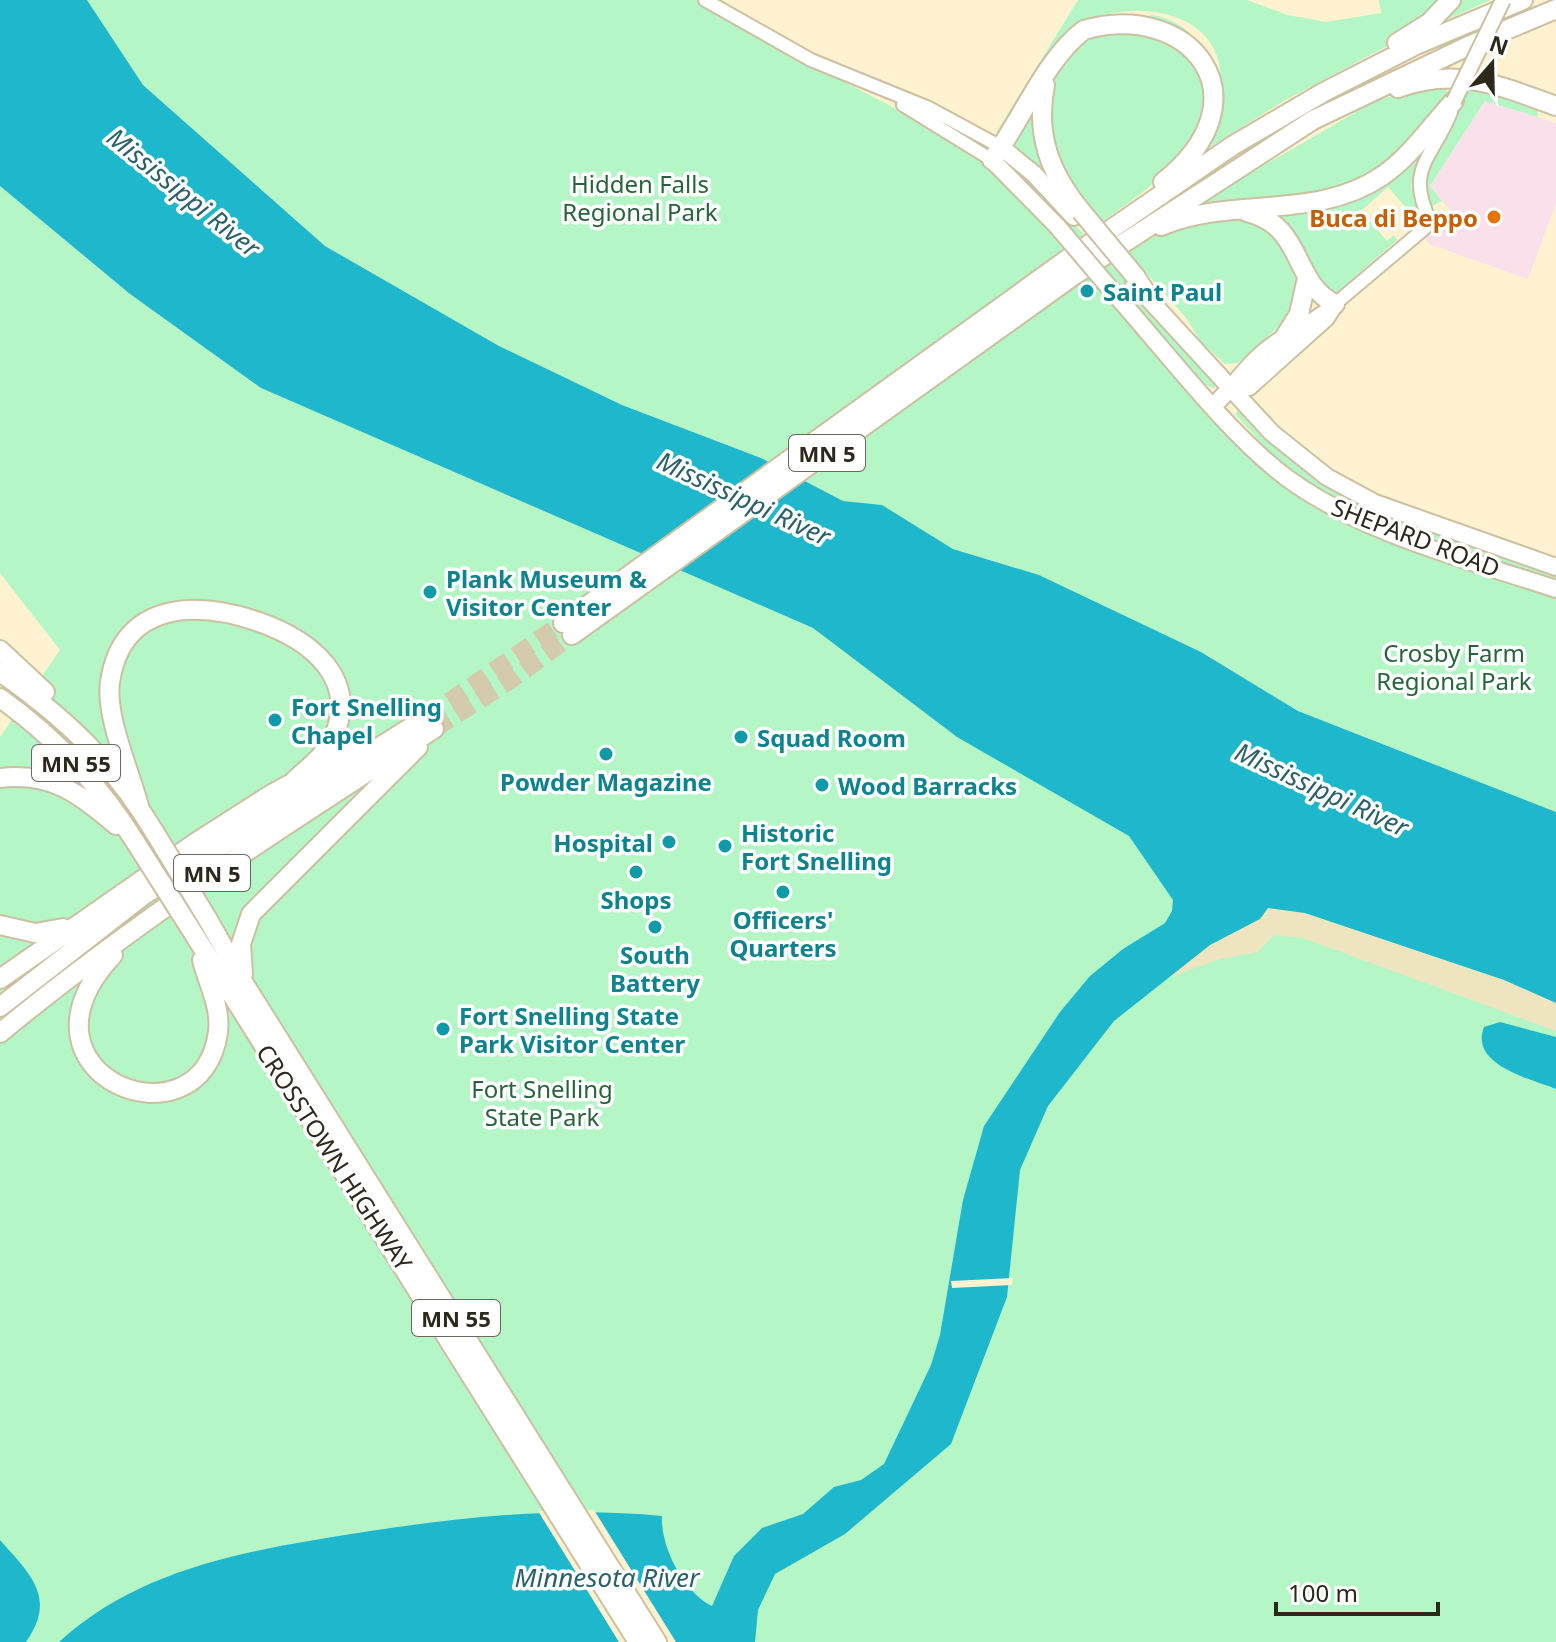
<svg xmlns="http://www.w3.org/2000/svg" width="1556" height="1642" viewBox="0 0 1556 1642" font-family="'Noto Sans',sans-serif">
<rect width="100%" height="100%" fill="#fef2d1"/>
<path fill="#f9e0eb" d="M 1485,101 L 1556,123 L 1556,203 L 1528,279 L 1429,244 L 1425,238 L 1452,212 L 1430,187 Z"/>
<path fill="#b5f6c7" d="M 87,0 L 697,0 L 723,19 L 908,115 L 993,170 L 1192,391 L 1309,501 L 1556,596 L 1556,812 L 1298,711 L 1201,652 L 1039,575 L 953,549 L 882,505 L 843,501 L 761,458 L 622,405 L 499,346 L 325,246 L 143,85 Z
M 1078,0 L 1247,0 L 1288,15 L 1326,22 L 1381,13 L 1379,0 L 1445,0 L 1391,44 L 1282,102 L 1196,156 C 1206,133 1221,107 1221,82 C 1222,13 1144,0 1091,19 C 1073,29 1018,112 1001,134 L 996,133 Z
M 1456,0 L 1491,0 L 1441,22 Z
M 1153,15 C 1182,21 1202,38 1205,67 C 1206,79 1209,94 1207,105 C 1195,160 1144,191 1102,222 L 1075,193 L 1049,139 L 1051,83 L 1083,40 L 1123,18 Z
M 1452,81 L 1436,114 L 1393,161 L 1338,191 L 1197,209 L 1195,205 L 1377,100 Z
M 1471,83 L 1537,107 L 1538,117 L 1485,101 L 1430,186 L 1442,201 L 1432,206 C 1408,182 1457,109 1471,83 Z
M 1033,107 L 1046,166 L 1041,169 L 1012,146 Z
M 1426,147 L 1411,185 L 1420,219 L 1410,229 L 1407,224 L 1414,217 L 1388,187 L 1361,211 L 1387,241 L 1394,235 L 1397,240 L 1335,294 L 1330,294 L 1276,219 L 1278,212 L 1301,210 Z
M 1002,154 L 1084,234 L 1077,240 L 1000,160 Z
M 0,186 L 130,294 L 261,388 L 813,628 L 957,737 L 1556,1003 L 1556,1642 L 0,1642 L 0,737 L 60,650 L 0,573 Z
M 1232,215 L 1274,230 L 1299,272 L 1299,295 L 1287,319 L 1238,363 L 1225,364 L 1200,341 L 1187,319 L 1127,251 L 1170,228 Z
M 1110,264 L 1215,380 L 1215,389 L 1206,385 L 1104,269 Z
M 1239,409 L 1296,462 L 1556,575 L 1556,582 L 1348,507 L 1304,482 L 1274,457 L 1235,414 Z"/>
<path fill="#eee5c0" d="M 1268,908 L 1305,913 L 1504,980 L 1556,1003 L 1556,1031 L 1303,938 L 1274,935 L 1257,952 L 1217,960 L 1165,979 L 1210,945 L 1259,919 Z"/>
<path fill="#1eb7cc" d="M 0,0 L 87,0 L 143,85 L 325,246 L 499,346 L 622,405 L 761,458 L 843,501 L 882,505 L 953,549 L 1039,575 L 1201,652 L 1298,711 L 1556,812 L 1556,1003 L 1504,980 L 1305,913 L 1268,908 L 1260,919 L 1210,945 L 1114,1021 L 1048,1106 L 1020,1170 L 1007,1297 L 951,1444 L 845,1534 L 775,1574 L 758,1610 L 755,1642 L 59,1642 C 143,1565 257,1549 364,1532 C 462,1517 564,1506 662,1516 C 660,1546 684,1593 712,1606 L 734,1556 L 762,1528 L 803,1514 L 834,1487 L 861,1480 L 884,1464 L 931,1365 L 940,1335 L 963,1200 L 984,1126 L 1060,1012 L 1090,976 L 1123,949 L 1165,923 L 1172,911 L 1173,900 L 1129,836 L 957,737 L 813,628 L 261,388 L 130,294 L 0,186 Z
M 1500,1022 L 1556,1037 L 1556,1089 C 1531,1079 1469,1065 1484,1027 Z
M 0,1540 C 31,1575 57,1598 26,1642 L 0,1642 Z"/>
<path fill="#fef2d1" d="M 1013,1278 L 1012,1285 L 952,1288 L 951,1281 Z
M 594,1510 L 676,1642 L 619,1642 L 538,1511 Z"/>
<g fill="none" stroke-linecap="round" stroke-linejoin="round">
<path stroke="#d4caad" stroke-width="18" stroke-dasharray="18 9" stroke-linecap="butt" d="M 427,717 L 563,623
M 434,729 L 512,679 L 572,635"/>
<g stroke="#ccc0a1" stroke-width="16">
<path id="tertiary" d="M 705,0 L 811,60 L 929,108 L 1001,147
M 903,105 L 992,160
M 1290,334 L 1335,304 L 1431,223 C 1404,168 1432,160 1451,112"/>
</g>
<g stroke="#ccc0a1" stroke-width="20">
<path id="primary" d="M 1232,389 L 1249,387 L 1326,318 L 1335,304
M 1214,405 C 1239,382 1252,356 1284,338"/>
</g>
<g stroke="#ccc0a1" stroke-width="20">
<path id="trunk" d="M 1001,147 L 1034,174 L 1074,217
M 992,160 L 1057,226
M 1134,283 L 1272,433 L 1327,477 L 1375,503 L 1556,567
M 1113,292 C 1165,350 1227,433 1287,478 C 1365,535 1466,559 1556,589"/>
</g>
<g stroke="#ccc0a1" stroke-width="22">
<path id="motorway" d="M 1397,43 L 1429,23 L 1451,0
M 1045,85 C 1035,135 1050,173 1081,211
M 1398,88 C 1458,66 1500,86 1556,106
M 992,160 C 1021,121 1046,58 1084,30 C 1189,0 1270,97 1163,182
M 1247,212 C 1305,226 1291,282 1335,304
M 1161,226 C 1232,196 1316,221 1382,176 C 1411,156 1430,127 1454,101
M 1135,276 L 1145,291
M 1284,338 L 1299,314 L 1307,278
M 563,623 L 1062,263 L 1232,146 L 1324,92 L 1416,45 L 1523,0
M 572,635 L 1073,276 L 1313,120 L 1468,46 L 1556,9
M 0,650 L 45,692
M 0,672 C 67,719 112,762 155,833
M 0,698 C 55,737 100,785 136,843
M 0,778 C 51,772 79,793 116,825
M 139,806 C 130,772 105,716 110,682 C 122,600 198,601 259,622 C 310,640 360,678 333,738 C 325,756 306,769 292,783
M 207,918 L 245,985 L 657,1642
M 0,925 L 35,933 L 63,928
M 190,928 L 638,1642
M 113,955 C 0,1076 202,1153 218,1032 C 221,1006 208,984 202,960
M 243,974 L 241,944 L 251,914 L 418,747
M 0,979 L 198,841 L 270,795 L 362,745
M 0,1007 L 144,895 L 427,717
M 0,1033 C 137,920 285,825 434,729"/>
</g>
<use href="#tertiary" stroke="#fff" stroke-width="12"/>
<use href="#primary" stroke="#fff" stroke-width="16"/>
<use href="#trunk" stroke="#fff" stroke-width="16"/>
<use href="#motorway" stroke="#fff" stroke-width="18"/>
<g stroke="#ccc0a1" stroke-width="18" stroke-linecap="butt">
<path id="secondary-bridge" d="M 1454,101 L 1503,0"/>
</g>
<g stroke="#ccc0a1" stroke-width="20" stroke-linecap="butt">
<path id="trunk-bridge" d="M 1057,226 L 1113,292"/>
</g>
<g stroke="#ccc0a1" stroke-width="22" stroke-linecap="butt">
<path id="motorway-bridge" d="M 1081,211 L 1135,276
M 155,833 L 207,918
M 136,843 L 190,928"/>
</g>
<use href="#secondary-bridge" stroke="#fff" stroke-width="14"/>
<use href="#trunk-bridge" stroke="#fff" stroke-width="16"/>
<use href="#motorway-bridge" stroke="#fff" stroke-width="18"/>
</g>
<circle fill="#e8710a" stroke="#fff" stroke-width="3" cx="1494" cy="217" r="8"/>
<g fill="#0f9aa8" stroke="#fff" stroke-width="3">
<circle cx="1087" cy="291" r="8"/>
<circle cx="430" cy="592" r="8"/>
<circle cx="275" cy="720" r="8"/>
<circle cx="741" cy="737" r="8"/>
<circle cx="606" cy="754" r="8"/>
<circle cx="822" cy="785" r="8"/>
<circle cx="669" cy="842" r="8"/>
<circle cx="725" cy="846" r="8"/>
<circle cx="636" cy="872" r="8"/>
<circle cx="783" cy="892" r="8"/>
<circle cx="655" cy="927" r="8"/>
<circle cx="443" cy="1029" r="8"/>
</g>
<g text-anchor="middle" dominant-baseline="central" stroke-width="7" stroke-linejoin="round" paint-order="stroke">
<g fill="#fff" stroke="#6c6860" stroke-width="2">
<rect x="789" y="435" width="76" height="36" rx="6"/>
<rect x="32" y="745" width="88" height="36" rx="6"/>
<rect x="174" y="855" width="76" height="36" rx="6"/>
<rect x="412" y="1300" width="88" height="36" rx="6"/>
</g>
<g font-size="22" font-weight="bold" fill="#2d281c">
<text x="827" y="453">MN 5</text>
<text x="76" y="763">MN 55</text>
<text x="212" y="873">MN 5</text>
<text x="456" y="1318">MN 55</text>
</g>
<g font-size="24" fill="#27643d" stroke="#fff">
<text x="640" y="183">Hidden Falls<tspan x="640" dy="28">Regional Park</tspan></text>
<text x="1454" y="652">Crosby Farm<tspan x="1454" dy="28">Regional Park</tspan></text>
<text x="542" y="1088">Fort Snelling<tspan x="542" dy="28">State Park</tspan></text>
</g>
<g font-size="24" font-weight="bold" fill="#c56008" stroke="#fff" text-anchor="end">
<text x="1478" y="217">Buca di Beppo</text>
</g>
<g font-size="24" font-weight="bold" fill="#0d838f" stroke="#fff" text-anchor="start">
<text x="1103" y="291">Saint Paul</text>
<text x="446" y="578">Plank Museum &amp;<tspan x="446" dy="28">Visitor Center</tspan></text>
<text x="291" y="706">Fort Snelling<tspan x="291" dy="28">Chapel</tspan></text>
<text x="757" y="737">Squad Room</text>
<text x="606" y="781" text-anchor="middle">Powder Magazine</text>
<text x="838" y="785">Wood Barracks</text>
<text x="741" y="832">Historic<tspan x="741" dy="28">Fort Snelling</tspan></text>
<text x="653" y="842" text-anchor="end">Hospital</text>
<text x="636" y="899" text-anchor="middle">Shops</text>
<text x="783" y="919" text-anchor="middle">Officers'<tspan x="783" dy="28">Quarters</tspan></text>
<text x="655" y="954" text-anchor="middle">South<tspan x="655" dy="28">Battery</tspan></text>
<text x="459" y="1015">Fort Snelling State<tspan x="459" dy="28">Park Visitor Center</tspan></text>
</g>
<g font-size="24" fill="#2d281c" stroke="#fff">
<text transform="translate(1416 537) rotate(21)">SHEPARD ROAD</text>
<text transform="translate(335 1157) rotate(57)">CROSSTOWN HIGHWAY</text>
</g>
<g font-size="26" font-style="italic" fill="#296069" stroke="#fff">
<text transform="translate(184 192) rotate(39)">Mississippi River</text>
<text transform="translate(744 498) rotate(25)">Mississippi River</text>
<text transform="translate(1322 789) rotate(25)">Mississippi River</text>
<text x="607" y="1577">Minnesota River</text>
</g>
</g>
<g transform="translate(1492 64) rotate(20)" stroke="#ffffff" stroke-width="6" paint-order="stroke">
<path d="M0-6L14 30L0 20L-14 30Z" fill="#2d281c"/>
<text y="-12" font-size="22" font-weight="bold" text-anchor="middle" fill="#2d281c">N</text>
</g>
<path d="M1276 1602v12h162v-12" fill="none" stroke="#2d281c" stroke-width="4"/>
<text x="1288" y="1602" font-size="24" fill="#2d281c" stroke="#ffffff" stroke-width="6" paint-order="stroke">100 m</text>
</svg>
